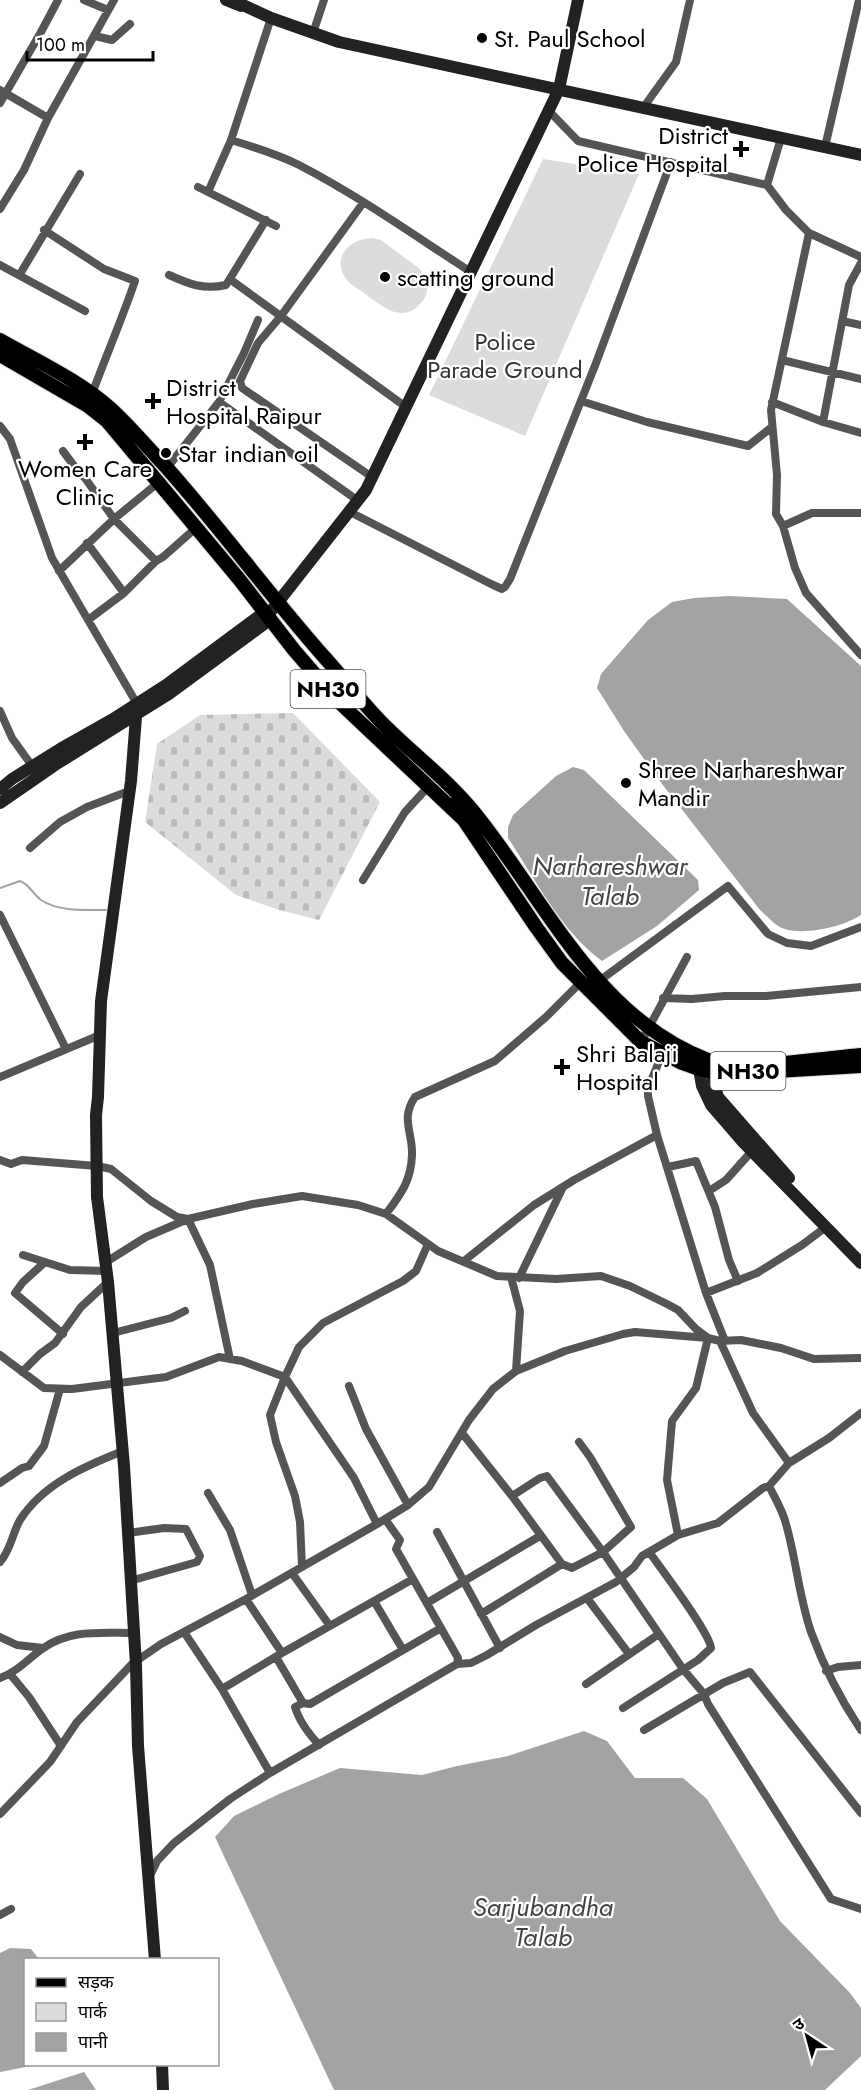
<svg xmlns="http://www.w3.org/2000/svg" width="861" height="2090" viewBox="0 0 861 2090" font-family="Jost,'Noto Sans Devanagari',sans-serif">
<defs>
<pattern id="cemetery-stones" width="16" height="16" patternUnits="userSpaceOnUse" patternTransform="scale(1.5)"><rect width="16" height="16" fill="#dcdcdc"/><path d="M2 7V4a2 2 0 0 1 4 0v3zM10 15v-3a2 2 0 0 1 4 0v3z" fill="#bbb"/></pattern>
</defs>
<rect width="100%" height="100%" fill="#fff"/>
<path fill="url(#cemetery-stones)" d="M 293,713 L 380,802 L 319,920 L 279,910 L 236,895 L 145,822 L 157,744 L 200,715 Z"/>
<path fill="#dcdcdc" d="M 543,159 L 639,174 L 525,436 L 429,395 Z
M 372,238 L 381,240 L 420,269 C 426,278 430,290 424,299 C 405,327 383,307 364,293 C 357,288 347,283 343,274 C 334,252 353,239 372,238 Z"/>
<path fill="#a3a3a3" d="M 730,596 L 787,599 L 861,666 L 861,915 C 844,927 797,938 778,926 C 772,922 766,915 760,910 L 659,780 L 624,731 L 597,688 L 601,674 L 648,620 L 672,602 L 694,598 Z
M 573,767 L 584,770 L 698,880 L 699,890 L 657,926 L 602,961 C 562,932 535,879 508,838 L 508,827 L 513,815 L 556,776 Z
M 584,1731 L 607,1741 L 635,1778 L 683,1778 L 707,1799 L 780,1921 L 850,1993 L 861,2008 L 861,2056 L 825,2090 L 334,2090 L 215,1837 L 234,1816 L 279,1794 L 340,1768 L 422,1775 L 457,1766 L 508,1756 Z
M 10,1948 L 31,1949 L 39,1959 L 26,1960 L 26,2064 L 36,2065 L 0,2072 L 0,1953 Z
M 84,2072 L 96,2090 L 28,2090 Z"/>
<g fill="none" stroke-linecap="round" stroke-linejoin="round">
<path stroke="#a3a3a3" stroke-width="2" d="M 0,888 L 20,881 C 29,884 33,894 41,900 C 59,912 85,910 106,910"/>
<g stroke="#dbdbdb" stroke-width="16">
<path id="primary" d="M 0,340 C 37,361 78,380 110,408 C 131,427 148,448 167,468 C 222,530 271,597 326,659 C 345,680 363,704 384,725 C 413,754 447,779 473,811 C 545,899 595,1017 708,1060 C 739,1072 825,1058 861,1055
M 0,355 L 88,406 L 107,421 L 239,579 L 294,650 L 339,702 L 464,820 L 536,927 L 562,963 L 641,1042 L 682,1063 L 699,1069 L 712,1072 L 736,1071
M 776,1071 L 861,1066"/>
</g>
<g stroke="#dbdbdb" stroke-width="17">
<path id="highway" d="M 452,808 L 461,799"/>
</g>
<path stroke="#555" stroke-width="8" d="M 84,0 L 108,10
M 313,33 L 324,0
M 95,36 L 112,40 L 130,24
M 0,90 L 48,118
M 0,103 L 41,32 L 58,0
M 643,108 L 676,62 L 690,0
M 549,111 L 578,141 L 767,185 L 786,210 L 809,233
M 231,140 C 254,147 277,154 299,165 C 359,196 415,236 471,272
M 825,147 L 859,0
M 767,185 L 781,138
M 198,187 L 276,226
M 208,192 L 231,140 L 271,18
M 363,203 L 281,316 L 258,343 L 240,381 L 242,388 L 372,477
M 0,209 L 24,170 L 48,118 L 114,0
M 44,230 L 104,269 L 135,281 C 122,319 106,356 92,394
M 861,257 L 809,233 L 771,410 L 777,475 L 776,514 L 783,526 L 795,568 L 806,593 L 861,655
M 0,265 L 85,311
M 20,274 L 80,174
M 169,275 C 189,284 203,290 226,285 L 266,220
M 231,280 L 406,407
M 842,321 L 861,325
M 782,360 L 861,379
M 581,401 L 647,422 L 748,446 L 772,427
M 219,402 L 357,500
M 772,402 L 823,422 L 861,433
M 823,422 L 849,285 L 861,263
M 0,426 L 10,439 L 52,558 L 137,704
M 63,451 L 80,474 L 85,478 L 114,519 L 156,561
M 167,468 L 219,402 L 244,353 L 258,320
M 348,511 L 491,584 L 502,589 L 505,587 L 510,579 L 596,363 L 671,162
M 783,526 L 812,513 L 861,513
M 87,543 L 124,593
M 59,571 L 114,519 L 159,482
M 88,620 L 124,593 L 156,561 L 163,557 L 197,527
M 0,711 L 12,738 L 35,770
M 30,848 L 60,822 L 87,807 L 129,791
M 363,880 L 405,812 L 429,786
M 0,915 L 66,1049
M 595,984 L 728,886 L 768,934 L 787,943 L 811,946 L 861,927
M 663,998 L 692,999 L 725,996 L 766,996 L 861,987
M 641,1042 L 687,957
M 664,1050 L 648,1088 L 648,1096 L 657,1135 L 706,1293 L 725,1341
M 0,1077 L 100,1035
M 0,1160 L 11,1164 L 22,1160 L 97,1166 L 111,1169 L 151,1201 L 177,1217 L 188,1219 L 253,1204 L 302,1196 L 358,1205 L 386,1214 L 438,1251 L 497,1276 L 556,1279 L 601,1276 L 630,1286 L 667,1304 L 678,1310 L 696,1329 L 708,1338 L 720,1341 L 741,1340 L 781,1348 L 814,1359 L 861,1358
M 668,1167 L 696,1161 L 715,1207 L 729,1260 L 738,1281
M 709,1191 L 726,1180 L 752,1151
M 386,1214 C 401,1194 411,1181 412,1155 C 413,1132 400,1119 415,1097 L 495,1061 L 546,1017 L 581,982
M 23,1255 L 70,1270 L 107,1271
M 464,1261 L 534,1205 L 574,1180 L 657,1135
M 106,1262 L 146,1237 L 188,1219 L 210,1265 L 230,1359
M 44,1263 L 23,1282 L 15,1293 L 63,1334
M 511,1277 L 520,1311 L 516,1371
M 519,1278 L 563,1187
M 706,1293 L 757,1273 L 802,1245 L 826,1227
M 113,1333 L 171,1318 L 185,1311
M 720,1341 L 753,1413 L 789,1463
M 0,1355 L 44,1388 L 72,1389 L 166,1377 L 219,1357 L 242,1361 L 285,1377 L 354,1478 L 377,1524
M 22,1372 L 40,1354 L 55,1343 L 81,1307 L 108,1282
M 349,1386 L 366,1429 L 408,1505
M 462,1433 L 512,1496 L 562,1564 L 572,1568 L 603,1552 L 683,1669 L 704,1694 L 708,1704 L 831,1899 L 861,1909
M 0,1483 L 22,1468 L 29,1466 L 44,1446 L 60,1389
M 769,1486 C 775,1498 783,1511 786,1524 C 796,1559 799,1597 811,1632 C 824,1667 840,1699 861,1730
M 208,1493 L 230,1530 L 252,1595
M 512,1496 L 540,1478 L 547,1476 L 603,1552 L 631,1527 L 590,1457 L 579,1442
M 385,1519 L 400,1540 L 396,1549 L 458,1658 L 457,1664
M 437,1532 L 500,1648
M 128,1533 L 164,1528 L 186,1529 L 200,1556 L 197,1562 L 130,1581
M 0,1562 C 11,1550 12,1534 20,1520 C 43,1484 85,1466 123,1451
M 302,1567 L 300,1522 L 295,1496 L 276,1442 L 270,1415 L 285,1377 L 299,1347 L 323,1323 L 403,1281 L 416,1271 L 428,1244
M 292,1573 L 330,1626
M 587,1598 L 629,1654
M 246,1599 L 282,1653
M 374,1601 L 403,1650
M 427,1603 L 540,1536
M 481,1614 L 562,1564
M 184,1632 L 222,1689 L 270,1773
M 0,1637 L 17,1645 L 43,1648
M 276,1657 L 303,1703 L 310,1704 L 441,1628
M 826,1671 L 838,1667 L 861,1665
M 10,1674 L 29,1697 L 61,1746
M 0,1678 C 17,1672 28,1659 42,1649 C 69,1629 101,1633 133,1633
M 586,1684 L 659,1634
M 222,1689 L 282,1653 L 413,1579
M 303,1703 L 295,1707 C 299,1721 309,1734 319,1745
M 623,1708 L 698,1660 L 711,1648 C 710,1633 662,1570 650,1553
M 644,1730 L 723,1683 L 750,1672 L 861,1813
M 0,1814 L 50,1762 L 77,1722 L 132,1664 L 161,1644 L 246,1599 L 377,1524 L 408,1505 L 429,1487 L 469,1420 L 493,1389 L 516,1371 L 565,1351 L 623,1334 L 635,1332 L 708,1338 L 696,1388 L 672,1421 L 667,1480 L 678,1535 L 718,1523 L 763,1488 L 769,1486 L 789,1463 L 829,1438 L 861,1413
M 149,1878 L 157,1861 L 174,1843 L 230,1799 L 270,1773 L 457,1664 L 471,1663 L 487,1655 L 536,1625 L 616,1582 L 634,1567 L 642,1556 L 678,1535
M 0,1915 L 11,1909"/>
<path stroke="#222" stroke-width="12" d="M 226,0 L 241,6 L 243,5 L 271,18 L 339,42 L 861,155
M 137,704 L 131,781 L 101,1001 L 98,1097 L 96,1115 L 97,1197 L 108,1282 L 124,1466 L 136,1665 L 138,1746 L 155,1960
M 0,789 L 12,779 L 60,749 L 113,719 L 166,685 L 259,616 L 268,615
M 0,803 L 55,765 L 169,694 L 263,625 L 268,615 L 366,490 L 559,89 L 578,0
M 700,1060 L 699,1069 L 702,1086 L 711,1105 L 743,1142 L 861,1263
M 714,1064 L 713,1080 L 718,1097 L 789,1178
M 162,2064 L 163,2090"/>
<use href="#primary" stroke="#000" stroke-width="14"/>
<use href="#highway" stroke="#000" stroke-width="15"/>
</g>
<g fill="#000" stroke="#fff" stroke-width="2">
<circle cx="482" cy="38" r="6"/>
<path d="M738 140h6v6h6v6h-6v6h-6v-6h-6v-6h6z"/>
<circle cx="385" cy="277" r="6"/>
<path d="M150 392h6v6h6v6h-6v6h-6v-6h-6v-6h6z"/>
<path d="M82 433h6v6h6v6h-6v6h-6v-6h-6v-6h6z"/>
<circle cx="166" cy="453" r="6"/>
<circle cx="626" cy="783" r="6"/>
<path d="M559 1058h6v6h6v6h-6v6h-6v-6h-6v-6h6z"/>
</g>
<g text-anchor="middle" dominant-baseline="central" stroke-width="4.5" stroke-linejoin="round" paint-order="stroke">
<g fill="#fff" stroke="#4c4c4c" stroke-width="1.5">
<rect x="290.5" y="670" width="75" height="38" rx="4.5"/>
<rect x="710.5" y="1052" width="75" height="38" rx="4.5"/>
</g>
<g font-size="22" font-weight="bold" fill="#000">
<text x="328" y="689">NH30</text>
<text x="748" y="1071">NH30</text>
</g>
<g font-size="24" fill="#000" stroke="#fff" text-anchor="start">
<text x="494" y="38">St. Paul School</text>
<text x="728" y="135" text-anchor="end">District<tspan x="728" dy="28">Police Hospital</tspan></text>
<text x="397" y="277">scatting ground</text>
<text x="166" y="387">District<tspan x="166" dy="28">Hospital Raipur</tspan></text>
<text x="178" y="453">Star indian oil</text>
<text x="85" y="468" text-anchor="middle">Women Care<tspan x="85" dy="28">Clinic</tspan></text>
<text x="638" y="769">Shree Narhareshwar<tspan x="638" dy="28">Mandir</tspan></text>
<text x="576" y="1053">Shri Balaji<tspan x="576" dy="28">Hospital</tspan></text>
</g>
<g font-size="24" fill="#333" stroke="#fff">
<text x="505" y="341">Police<tspan x="505" dy="28">Parade Ground</tspan></text>
</g>
<g font-size="26" font-style="italic" fill="#444" stroke="#fff">
<text x="610" y="866">Narhareshwar<tspan x="610" dy="30">Talab</tspan></text>
<text x="543" y="1907">Sarjubandha<tspan x="543" dy="30">Talab</tspan></text>
</g>
</g>
<rect x="24" y="1958" width="195" height="108" fill="#ffffff" stroke="#999999" stroke-width="1.5"/>
<rect x="36" y="1978" width="30" height="9" fill="#000000" stroke="#999999" stroke-width="1.5"/>
<text x="78" y="1988" font-size="18" fill="#000000">सड़क</text>
<rect x="36" y="2003" width="30" height="18" fill="#dcdcdc" stroke="#999999" stroke-width="1.5"/>
<text x="78" y="2018" font-size="18" fill="#000000">पार्क</text>
<rect x="36" y="2033" width="30" height="18" fill="#a3a3a3" stroke="#999999" stroke-width="1.5"/>
<text x="78" y="2048" font-size="18" fill="#000000">पानी</text>
<g transform="translate(807 2036) rotate(324)" stroke="#ffffff" stroke-width="4.5" paint-order="stroke">
<path d="M0-4.5L10 22L0 15L-10 22Z" fill="#000000"/>
<text y="-9" font-size="16" font-weight="bold" text-anchor="middle" fill="#000000">उ</text>
</g>
<path d="M27 51v9h126v-9" fill="none" stroke="#000000" stroke-width="3"/>
<text x="36" y="51" font-size="18" fill="#000000" stroke="#ffffff" stroke-width="4.5" paint-order="stroke">100 m</text>
</svg>
